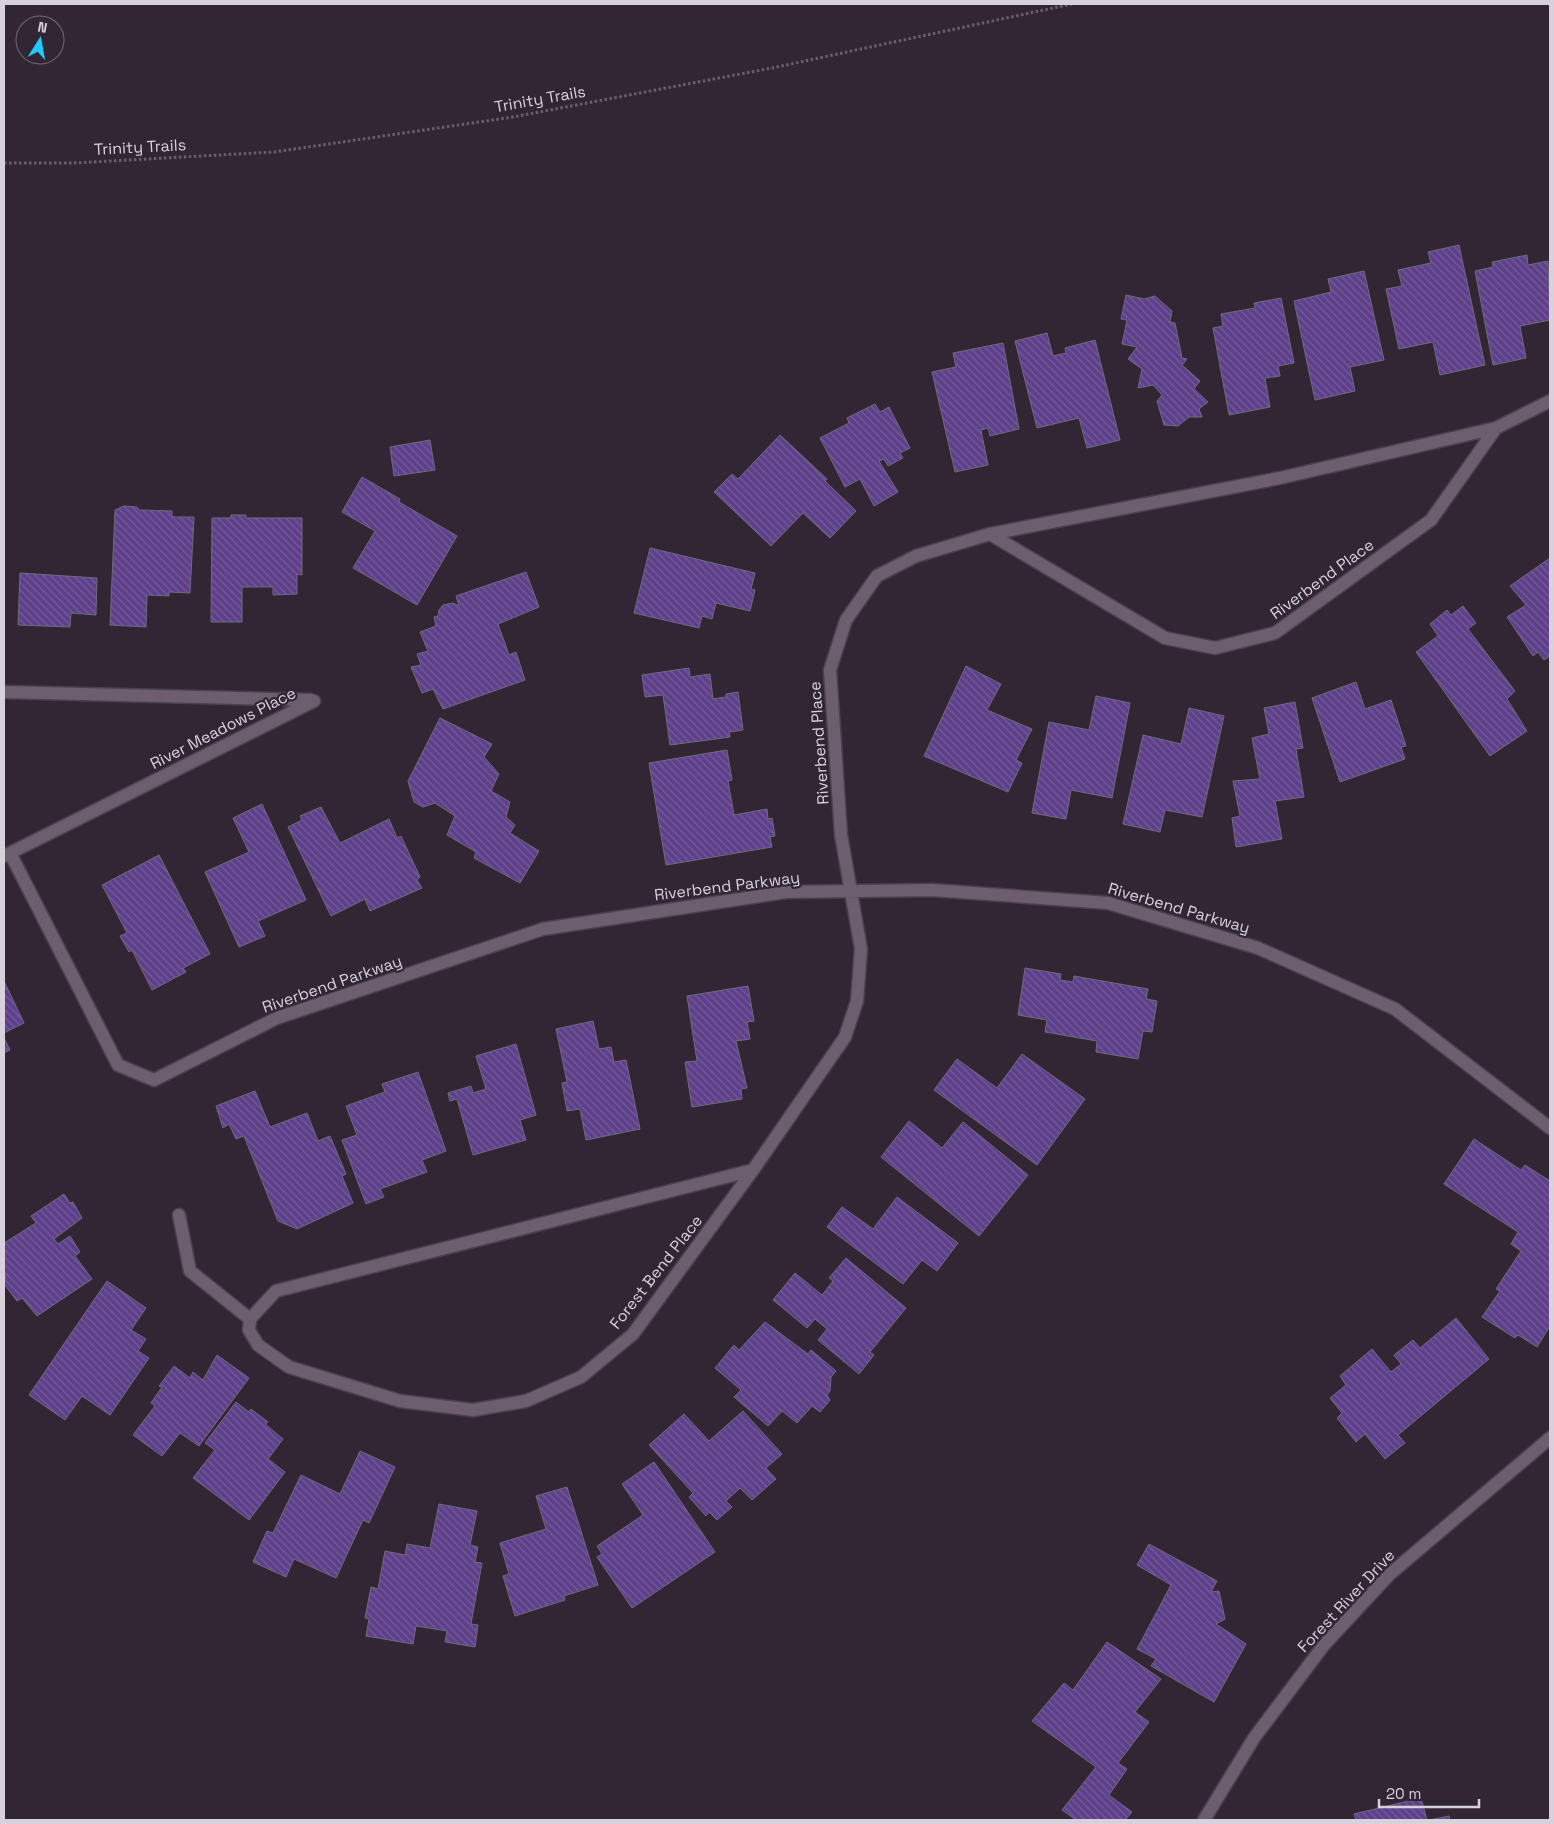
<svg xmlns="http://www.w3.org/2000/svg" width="1554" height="1824" viewBox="0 0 1554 1824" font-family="'Space Grotesk',sans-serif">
<defs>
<pattern id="building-back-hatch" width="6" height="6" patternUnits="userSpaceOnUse" patternTransform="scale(1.25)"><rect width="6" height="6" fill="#5e408a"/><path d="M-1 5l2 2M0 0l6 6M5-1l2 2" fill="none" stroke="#745b9a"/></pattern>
</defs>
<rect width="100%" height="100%" fill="#322635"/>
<path fill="url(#building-back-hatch)" stroke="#706a7e" d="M 1459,245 L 1485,365 L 1440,375 L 1433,342 L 1399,349 L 1386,289 L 1402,286 L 1398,270 L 1431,263 L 1428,252 Z
M 1527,255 L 1528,265 L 1548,261 L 1550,320 L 1520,326 L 1526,358 L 1493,365 L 1475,271 L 1493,267 L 1492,262 Z
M 1364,271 L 1384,360 L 1350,367 L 1355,391 L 1315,400 L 1294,301 L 1331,292 L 1328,279 Z
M 1126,295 L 1144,299 L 1155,296 L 1172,311 L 1170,322 L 1175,323 L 1182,358 L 1187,359 L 1182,365 L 1200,381 L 1194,389 L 1208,402 L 1199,409 L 1202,417 L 1189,417 L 1178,426 L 1164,425 L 1157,401 L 1162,395 L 1153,385 L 1138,388 L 1142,369 L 1128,359 L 1137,347 L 1122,344 L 1127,320 L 1121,319 Z
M 1281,298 L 1294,363 L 1278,366 L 1280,376 L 1265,378 L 1270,407 L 1229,415 L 1213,328 L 1223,326 L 1221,314 L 1255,308 L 1254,303 Z
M 1047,333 L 1053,356 L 1066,353 L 1065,348 L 1095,340 L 1120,440 L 1087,448 L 1079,418 L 1037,428 L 1015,341 Z
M 1003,343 L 1019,429 L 990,436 L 988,428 L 981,430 L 988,465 L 955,472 L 932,372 L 956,367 L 953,353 Z
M 875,404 L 880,412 L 889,407 L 910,448 L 900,453 L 903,458 L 888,466 L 884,459 L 879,461 L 898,492 L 874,506 L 860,479 L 845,487 L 820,438 L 849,423 L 847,418 Z
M 780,435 L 827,479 L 825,481 L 856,511 L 830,538 L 803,513 L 771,546 L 714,492 L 732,474 L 738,479 Z
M 430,440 L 435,470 L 394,476 L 390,447 Z
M 362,477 L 400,499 L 399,502 L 457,536 L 417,605 L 353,568 L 375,531 L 342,512 Z
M 124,506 L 137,507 L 139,510 L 172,511 L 172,517 L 194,517 L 190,593 L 169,592 L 169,596 L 147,595 L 146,627 L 110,625 L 115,510 Z
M 231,515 L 246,515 L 246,518 L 302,518 L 302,575 L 297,574 L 297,594 L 273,595 L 273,587 L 242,587 L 242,622 L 211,622 L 212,518 L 231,518 Z
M 650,548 L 755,573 L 751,589 L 755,590 L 750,611 L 716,603 L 712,619 L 702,616 L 699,628 L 634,613 Z
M 1550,558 L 1550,656 L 1544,660 L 1538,652 L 1533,656 L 1507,617 L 1526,605 L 1510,586 Z
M 526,572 L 539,607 L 498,624 L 509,655 L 516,652 L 525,680 L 443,709 L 433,689 L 422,693 L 411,667 L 421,665 L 417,654 L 428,651 L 420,632 L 436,626 L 434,617 L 438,616 L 439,610 L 443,605 L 453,603 L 459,606 L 456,596 Z
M 20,573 L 97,578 L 96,615 L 71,613 L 70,627 L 18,625 Z
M 1463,606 L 1476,623 L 1468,629 L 1515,691 L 1507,699 L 1527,731 L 1490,756 L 1416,652 L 1438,636 L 1430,624 L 1447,610 L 1451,615 Z
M 966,666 L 1001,684 L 987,710 L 1032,729 L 1016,760 L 1022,763 L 1008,792 L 924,756 Z
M 689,668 L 690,677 L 710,674 L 713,699 L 726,697 L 726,694 L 738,692 L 743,730 L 729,732 L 730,737 L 670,745 L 663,695 L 645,697 L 642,675 Z
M 1356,682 L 1365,709 L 1391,700 L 1406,746 L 1401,747 L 1405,759 L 1340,782 L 1312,698 Z
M 1096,696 L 1130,703 L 1112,798 L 1071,790 L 1066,819 L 1032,813 L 1049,722 L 1089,730 Z
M 1295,702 L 1303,748 L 1296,749 L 1304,797 L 1275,801 L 1282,839 L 1236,847 L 1232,818 L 1240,816 L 1233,781 L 1260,779 L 1252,738 L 1269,734 L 1264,708 Z
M 1189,708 L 1224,716 L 1202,817 L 1165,810 L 1160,832 L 1123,824 L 1143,735 L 1181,744 Z
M 440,718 L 492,744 L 484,757 L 499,774 L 491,791 L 510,802 L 506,817 L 515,825 L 510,833 L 539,851 L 520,883 L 474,858 L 476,852 L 447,835 L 455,816 L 435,803 L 423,807 L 414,802 L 408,781 Z
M 727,750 L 732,780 L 728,781 L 734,815 L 767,809 L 768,819 L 772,818 L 775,836 L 770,837 L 772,847 L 666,865 L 649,763 Z
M 262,804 L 306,900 L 258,921 L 265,936 L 239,947 L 205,872 L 249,852 L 233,818 Z
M 321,807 L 340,843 L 389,819 L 397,838 L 401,836 L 420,877 L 417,880 L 422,888 L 370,911 L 365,899 L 331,916 L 288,827 L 302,820 L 300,816 Z
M 159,855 L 210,954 L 183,968 L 186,972 L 152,990 L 132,950 L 129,952 L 120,936 L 127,933 L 102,885 Z
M 1025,968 L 1061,974 L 1060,980 L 1073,982 L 1074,976 L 1148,989 L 1146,999 L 1157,1001 L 1152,1032 L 1143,1031 L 1138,1059 L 1096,1052 L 1097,1041 L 1045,1032 L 1047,1020 L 1018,1015 Z
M 4,981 L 24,1023 L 4,1033 Z
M 748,986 L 754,1021 L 747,1022 L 750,1039 L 736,1041 L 747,1088 L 741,1089 L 742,1099 L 692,1107 L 685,1062 L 697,1061 L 687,996 Z
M 593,1021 L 599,1049 L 611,1047 L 614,1062 L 626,1060 L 640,1129 L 586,1140 L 580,1109 L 567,1111 L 562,1083 L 567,1082 L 556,1029 Z
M 4,1038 L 10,1050 L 4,1053 Z
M 516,1044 L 536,1115 L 520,1120 L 526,1140 L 473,1155 L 457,1099 L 450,1101 L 448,1093 L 471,1086 L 473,1093 L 486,1089 L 476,1056 Z
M 1022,1054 L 1085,1099 L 1037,1165 L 934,1090 L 957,1059 L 997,1088 Z
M 418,1072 L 446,1151 L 422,1160 L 427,1172 L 380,1189 L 384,1197 L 366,1204 L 342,1140 L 357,1135 L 346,1106 L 385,1092 L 382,1084 Z
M 255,1091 L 270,1127 L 307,1113 L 318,1141 L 330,1136 L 346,1174 L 342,1176 L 353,1203 L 297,1229 L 278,1221 L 244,1136 L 236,1139 L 229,1124 L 223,1128 L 216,1106 Z
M 909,1121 L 942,1148 L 963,1122 L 1028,1175 L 979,1236 L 881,1157 Z
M 1474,1139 L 1521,1170 L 1525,1165 L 1550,1181 L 1550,1326 L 1537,1347 L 1518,1335 L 1515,1338 L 1482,1317 L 1500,1291 L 1496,1289 L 1521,1251 L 1511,1244 L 1518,1232 L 1444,1184 Z
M 64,1194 L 70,1203 L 73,1202 L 82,1218 L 54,1239 L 58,1244 L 70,1236 L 80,1252 L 75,1256 L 92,1279 L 37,1316 L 22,1298 L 17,1301 L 4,1284 L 6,1275 L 4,1272 L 4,1243 L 36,1223 L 31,1216 Z
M 897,1197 L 958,1243 L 937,1271 L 922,1260 L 903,1284 L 827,1227 L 842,1207 L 873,1229 Z
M 846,1258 L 906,1308 L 870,1352 L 874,1355 L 859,1374 L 818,1340 L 827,1329 L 815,1319 L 807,1328 L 773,1300 L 795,1273 L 822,1295 L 833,1281 L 829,1278 Z
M 107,1281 L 146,1308 L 131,1330 L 146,1339 L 138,1351 L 149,1358 L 110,1415 L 82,1396 L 65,1420 L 29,1395 Z
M 1456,1318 L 1489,1359 L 1398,1435 L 1405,1443 L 1385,1459 L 1365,1434 L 1356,1442 L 1337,1418 L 1342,1413 L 1330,1398 L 1346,1385 L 1340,1376 L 1372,1349 L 1391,1372 L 1401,1364 L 1394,1355 L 1413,1340 L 1420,1348 Z
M 765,1322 L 808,1354 L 811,1350 L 836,1371 L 831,1377 L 830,1391 L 827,1395 L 830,1400 L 820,1412 L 812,1406 L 797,1423 L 782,1411 L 768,1426 L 734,1397 L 741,1390 L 715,1368 L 734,1345 L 739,1350 Z
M 217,1355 L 249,1378 L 199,1446 L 180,1433 L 162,1456 L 133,1435 L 155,1406 L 151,1403 L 162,1387 L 159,1386 L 174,1366 L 190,1378 L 193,1372 L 203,1380 Z
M 236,1402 L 249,1412 L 251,1409 L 268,1422 L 265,1424 L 283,1439 L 268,1459 L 285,1472 L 249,1520 L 193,1478 L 215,1450 L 205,1443 Z
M 743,1411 L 782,1454 L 766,1468 L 776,1479 L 752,1500 L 740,1488 L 726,1501 L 732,1507 L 717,1520 L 709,1512 L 706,1516 L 689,1497 L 693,1493 L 649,1445 L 684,1414 L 709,1441 Z
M 360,1451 L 395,1467 L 369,1523 L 363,1520 L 336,1578 L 294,1559 L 286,1577 L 253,1562 L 267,1531 L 273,1533 L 301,1475 L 340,1494 Z
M 654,1462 L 715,1552 L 632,1608 L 597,1557 L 602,1554 L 597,1546 L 643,1515 L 622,1484 Z
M 567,1487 L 598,1585 L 564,1596 L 565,1600 L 515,1616 L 503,1576 L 509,1574 L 500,1543 L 546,1529 L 536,1496 Z
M 439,1504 L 477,1511 L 470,1545 L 478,1547 L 475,1562 L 482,1563 L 471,1624 L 478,1625 L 475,1647 L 445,1642 L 447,1631 L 416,1626 L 413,1644 L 366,1636 L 369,1619 L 365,1618 L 371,1587 L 378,1589 L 385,1551 L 405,1555 L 407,1544 L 430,1548 Z
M 1149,1544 L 1217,1581 L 1211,1592 L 1219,1591 L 1225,1619 L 1216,1624 L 1246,1644 L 1214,1702 L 1151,1666 L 1156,1659 L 1137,1649 L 1171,1585 L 1137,1565 Z
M 1107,1642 L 1161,1679 L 1135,1712 L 1149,1722 L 1118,1763 L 1127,1769 L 1109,1795 L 1132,1812 L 1125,1820 L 1076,1820 L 1062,1810 L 1096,1767 L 1032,1721 L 1064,1683 L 1073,1690 Z
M 1421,1798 L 1427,1820 L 1356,1820 L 1354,1814 Z
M 1449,1816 L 1450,1820 L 1429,1820 Z"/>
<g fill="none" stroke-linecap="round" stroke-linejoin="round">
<g stroke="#4b414d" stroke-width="15">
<path id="minor" d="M 990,534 L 1165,638 L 1215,648 L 1275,633 L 1431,520 L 1496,428
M 4,692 L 311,700
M 10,853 L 118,1065 L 154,1080 L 277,1018 L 543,929 L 786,892 L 932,890 L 1108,903 L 1258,948 L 1395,1009 L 1550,1128
M 4,856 L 314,701
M 753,1170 L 276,1291 L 250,1319 L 249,1330 L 258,1345 L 289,1367 L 400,1401 L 473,1410 L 526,1401 L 581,1377 L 633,1334 L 753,1170 L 845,1037 L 857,1001 L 861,949 L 841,835 L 830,670 L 846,620 L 877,576 L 916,556 L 990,534 L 1280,478 L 1496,428 L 1550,401
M 179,1215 L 190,1271 L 250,1319
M 1204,1820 L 1254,1738 L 1324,1645 L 1390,1574 L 1550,1438"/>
</g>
<path stroke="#695e6c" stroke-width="3" stroke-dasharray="2.5 2.5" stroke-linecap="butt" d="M 4,163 L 74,163 L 274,152 L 513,117 L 772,68 L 1072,4"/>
<use href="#minor" stroke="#6c5e6f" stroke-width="12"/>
</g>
<g text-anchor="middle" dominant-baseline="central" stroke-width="4.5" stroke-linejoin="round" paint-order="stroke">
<g font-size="16" fill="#d8d0da" stroke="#322635">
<text transform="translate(540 99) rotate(-10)">Trinity Trails</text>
<text transform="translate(140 147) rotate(-3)">Trinity Trails</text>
<text transform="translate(1322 579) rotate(-36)">Riverbend Place</text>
<text transform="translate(223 728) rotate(-27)">River Meadows Place</text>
<text transform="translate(819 743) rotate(-94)">Riverbend Place</text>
<text transform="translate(727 886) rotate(-7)">Riverbend Parkway</text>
<text transform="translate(1179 908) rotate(16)">Riverbend Parkway</text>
<text transform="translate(332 984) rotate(-19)">Riverbend Parkway</text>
<text transform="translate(656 1272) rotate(-52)">Forest Bend Place</text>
<text transform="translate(1346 1601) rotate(-47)">Forest River Drive</text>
</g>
</g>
<rect width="1554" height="1824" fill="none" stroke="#d8d0da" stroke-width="10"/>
<g transform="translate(40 40) rotate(11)"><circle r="24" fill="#322635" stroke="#746a77"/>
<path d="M0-4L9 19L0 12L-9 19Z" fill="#21c9fd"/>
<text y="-8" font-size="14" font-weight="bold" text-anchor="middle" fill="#d8d0da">N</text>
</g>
<path d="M1379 1799v8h100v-8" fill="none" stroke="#d8d0da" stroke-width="2.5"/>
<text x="1386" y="1799" font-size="15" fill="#d8d0da" stroke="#322635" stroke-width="4" paint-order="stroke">20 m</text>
</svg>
